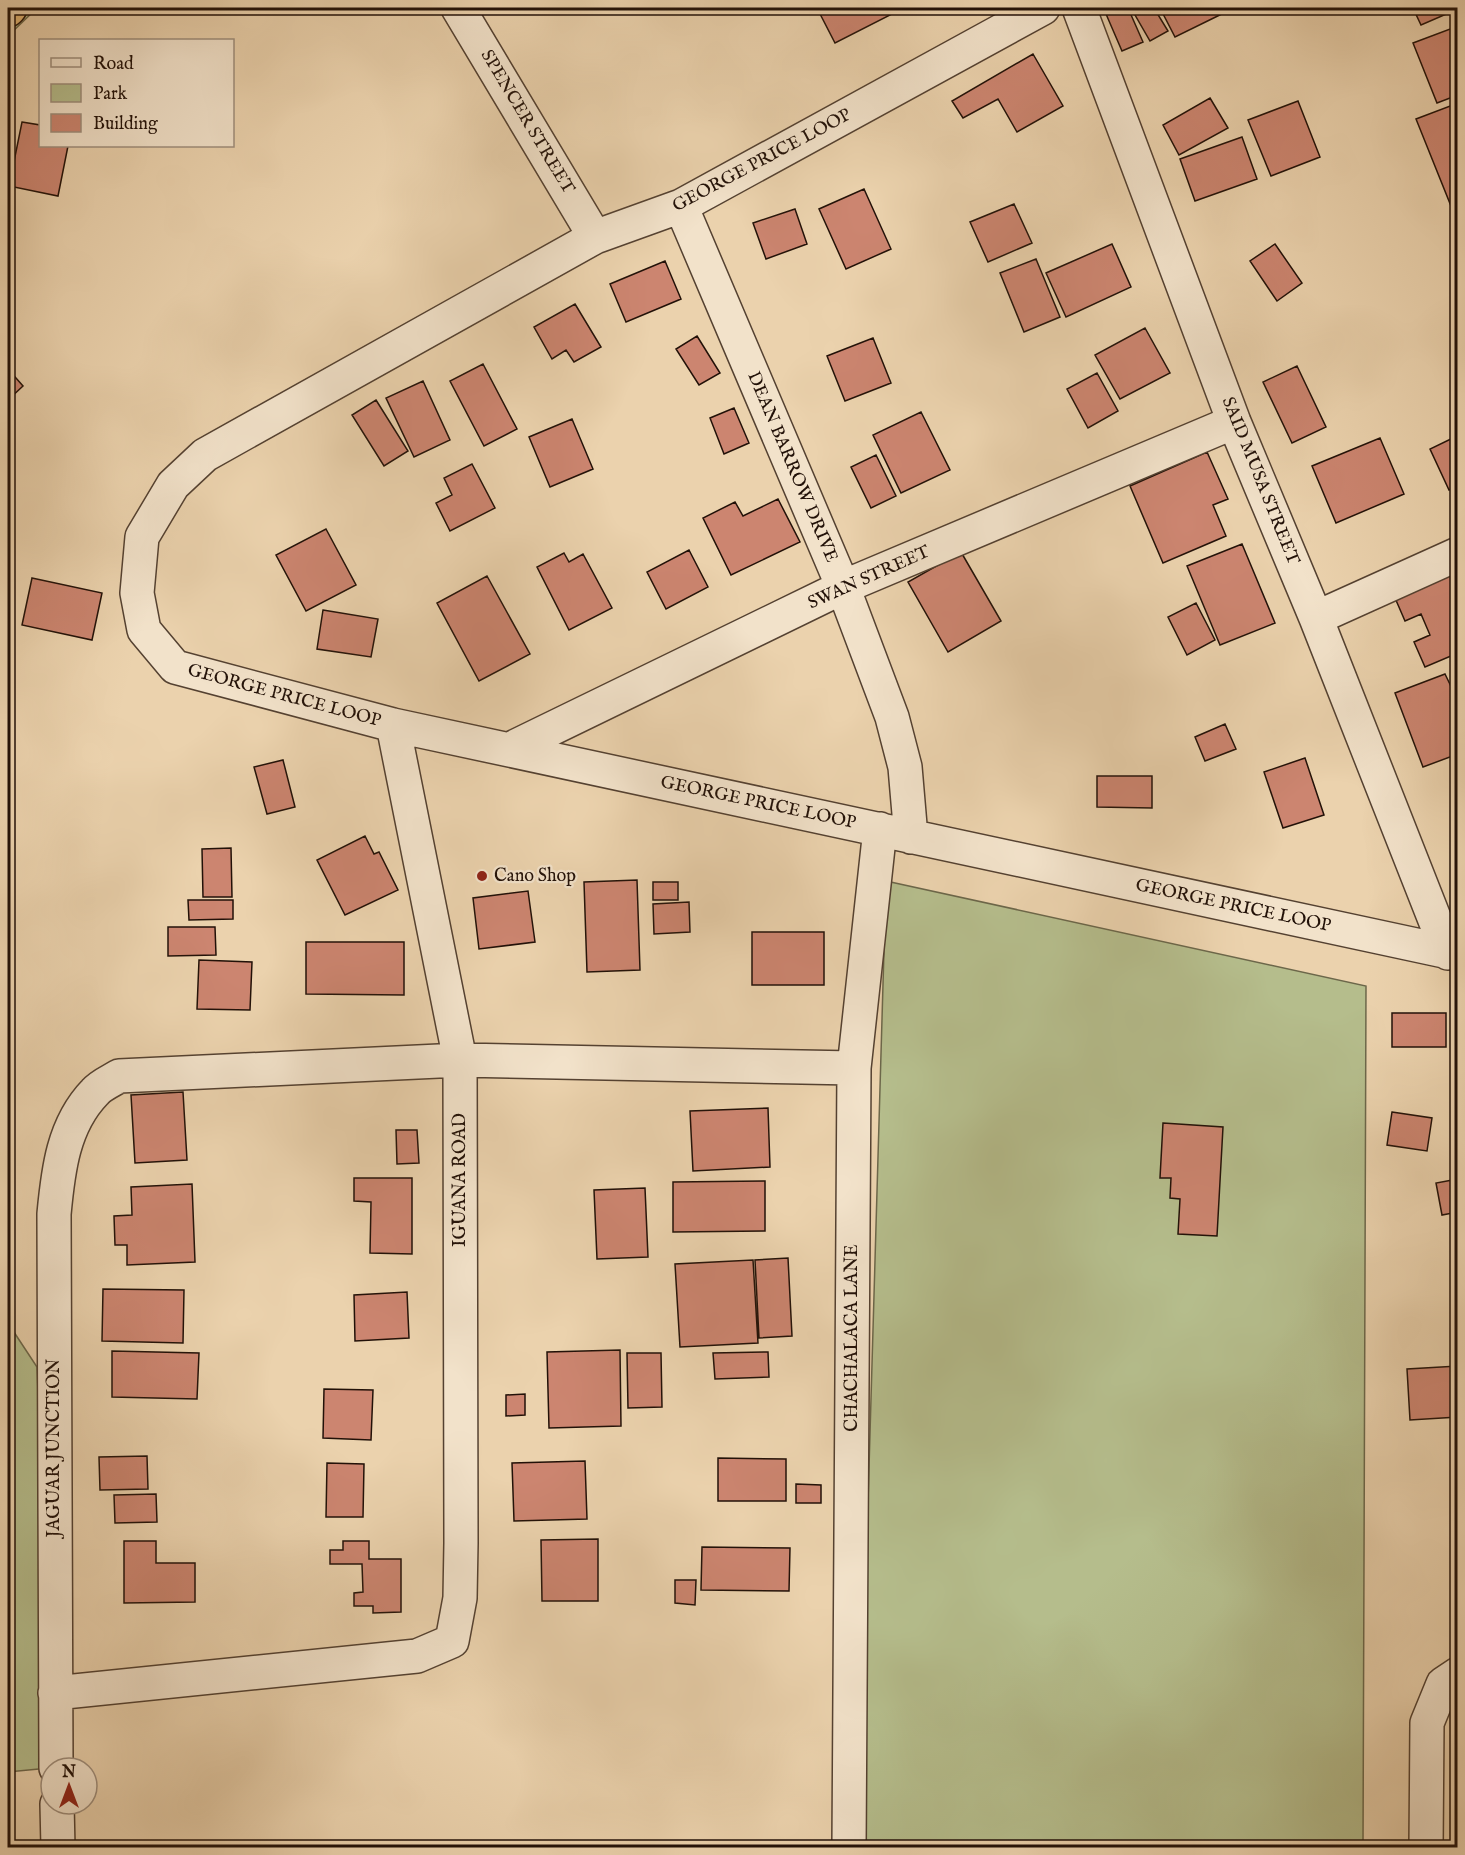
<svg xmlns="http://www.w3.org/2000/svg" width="1465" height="1855" viewBox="0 0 1465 1855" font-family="'IM FELL English',serif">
<rect width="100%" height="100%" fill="#ebd2ad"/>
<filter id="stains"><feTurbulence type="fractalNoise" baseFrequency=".00333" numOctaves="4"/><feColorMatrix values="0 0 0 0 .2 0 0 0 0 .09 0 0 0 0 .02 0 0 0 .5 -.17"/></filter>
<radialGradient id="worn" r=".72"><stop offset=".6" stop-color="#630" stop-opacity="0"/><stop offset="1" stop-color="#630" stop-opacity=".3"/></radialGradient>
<path fill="#b5bd8c" stroke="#6c674a" stroke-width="1.5" d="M 8,8 L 37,8 L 8,36 Z
M 886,881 L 1366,986 L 1363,1847 L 858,1848 Z
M 8,1323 L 37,1367 L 48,1652 L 49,1768 L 8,1772 Z"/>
<path fill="#cc8570" stroke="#221108" stroke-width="1.5" d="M 817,8 L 894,8 L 896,12 L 835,43 Z
M 1121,8 L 1128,8 L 1143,42 L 1122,51 L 1106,14 Z
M 1131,8 L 1154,8 L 1168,31 L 1150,41 Z
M 1160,8 L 1234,8 L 1175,37 Z
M 1413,8 L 1458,8 L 1458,9 L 1421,25 Z
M 1458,26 L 1458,95 L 1437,103 L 1413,43 Z
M 1033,54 L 1063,106 L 1017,132 L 998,99 L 963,118 L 952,101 Z
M 1210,98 L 1228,128 L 1179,155 L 1163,125 Z
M 1298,101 L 1320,157 L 1271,176 L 1248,120 Z
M 1458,103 L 1458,204 L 1451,206 L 1416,119 Z
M 22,122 L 40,125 L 40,146 L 68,146 L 58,196 L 9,186 Z
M 1242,137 L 1257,179 L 1195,201 L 1180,159 Z
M 864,189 L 891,249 L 846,269 L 819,209 Z
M 1014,204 L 1032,243 L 988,262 L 970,222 Z
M 795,209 L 807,244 L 766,259 L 753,223 Z
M 1112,244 L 1131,287 L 1066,317 L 1046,273 Z
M 1275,244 L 1302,283 L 1277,301 L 1250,261 Z
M 1036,259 L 1060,317 L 1024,332 L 1000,273 Z
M 665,261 L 681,299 L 626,322 L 610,284 Z
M 575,304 L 601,347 L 574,362 L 566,350 L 552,359 L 534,327 Z
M 1145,328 L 1170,373 L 1120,399 L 1095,355 Z
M 697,336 L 720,373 L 699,385 L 676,349 Z
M 873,338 L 891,383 L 845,401 L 827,356 Z
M 483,364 L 517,429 L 484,446 L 450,381 Z
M 1297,366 L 1326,427 L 1292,443 L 1263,382 Z
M 8,369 L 23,386 L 8,400 Z
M 1097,373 L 1118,411 L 1088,428 L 1067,389 Z
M 423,381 L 450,440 L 414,457 L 386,398 Z
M 376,400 L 408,451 L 384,466 L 352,415 Z
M 734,408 L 749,443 L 724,454 L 710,418 Z
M 921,412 L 950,470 L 901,493 L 873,435 Z
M 572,419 L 593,469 L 550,487 L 529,437 Z
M 1457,436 L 1458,486 L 1449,490 L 1430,449 Z
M 1380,438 L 1404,494 L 1336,523 L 1312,466 Z
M 1207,452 L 1228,499 L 1213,505 L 1226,536 L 1163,563 L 1130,486 Z
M 876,455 L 896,496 L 871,508 L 851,467 Z
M 472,464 L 495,508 L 450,531 L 436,503 L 452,495 L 444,478 Z
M 778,499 L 800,542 L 731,575 L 703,518 L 735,502 L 743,516 Z
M 326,529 L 356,585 L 306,611 L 276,555 Z
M 1242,544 L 1275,623 L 1220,645 L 1187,566 Z
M 689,550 L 708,587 L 666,609 L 647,572 Z
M 961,552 L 1001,621 L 948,652 L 908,582 Z
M 564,553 L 569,562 L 583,554 L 612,608 L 569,630 L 537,567 Z
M 1448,567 L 1458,589 L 1458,653 L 1425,667 L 1414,642 L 1430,635 L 1421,614 L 1405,621 L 1392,591 Z
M 487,576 L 530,654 L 479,681 L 437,603 Z
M 32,578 L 102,593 L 92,640 L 22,625 Z
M 1196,603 L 1215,640 L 1187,655 L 1168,617 Z
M 323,610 L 378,619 L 371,657 L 317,649 Z
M 1445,674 L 1458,701 L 1458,754 L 1423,767 L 1395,693 Z
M 1225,724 L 1236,749 L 1205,761 L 1195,737 Z
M 1305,758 L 1324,815 L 1283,828 L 1264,772 Z
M 283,760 L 295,807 L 267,814 L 254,767 Z
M 1097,776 L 1152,776 L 1152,808 L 1097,807 Z
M 365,836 L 374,854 L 379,852 L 398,890 L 345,915 L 317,860 Z
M 231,848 L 232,897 L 203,897 L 202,849 Z
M 637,880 L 640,970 L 587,972 L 584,882 Z
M 653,882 L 678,882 L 678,900 L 653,900 Z
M 528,891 L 535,942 L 479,949 L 473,898 Z
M 188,900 L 233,900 L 233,919 L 189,920 Z
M 689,902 L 690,932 L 654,934 L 653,904 Z
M 168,927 L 215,927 L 216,955 L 168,956 Z
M 752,932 L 824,932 L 824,985 L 752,985 Z
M 306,942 L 404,942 L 404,995 L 306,994 Z
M 199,960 L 252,962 L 250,1010 L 197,1009 Z
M 1392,1013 L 1446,1013 L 1446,1047 L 1392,1047 Z
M 183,1092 L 187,1160 L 135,1163 L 131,1095 Z
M 768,1108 L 770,1167 L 693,1171 L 690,1111 Z
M 1392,1112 L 1432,1118 L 1427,1151 L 1387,1145 Z
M 1163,1123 L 1223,1127 L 1217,1236 L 1178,1234 L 1180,1199 L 1170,1198 L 1171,1178 L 1160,1178 Z
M 396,1130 L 417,1130 L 419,1163 L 397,1164 Z
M 354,1178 L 412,1178 L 412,1254 L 370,1253 L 371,1202 L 354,1201 Z
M 1458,1179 L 1458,1212 L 1442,1215 L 1436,1183 Z
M 765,1181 L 765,1231 L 673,1232 L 673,1182 Z
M 192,1184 L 195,1262 L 127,1265 L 127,1245 L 115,1245 L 114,1216 L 132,1215 L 131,1187 Z
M 645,1188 L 648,1257 L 597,1259 L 594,1190 Z
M 788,1258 L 792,1336 L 759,1338 L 755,1260 Z
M 753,1260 L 758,1343 L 680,1347 L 675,1264 Z
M 103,1289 L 184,1290 L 183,1343 L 102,1341 Z
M 407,1292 L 409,1338 L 355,1341 L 354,1295 Z
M 620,1350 L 621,1426 L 549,1428 L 547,1352 Z
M 112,1351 L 199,1353 L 197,1399 L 112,1397 Z
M 768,1352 L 769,1377 L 715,1379 L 713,1353 Z
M 627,1353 L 661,1353 L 662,1407 L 628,1408 Z
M 1458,1366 L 1458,1417 L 1410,1420 L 1407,1369 Z
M 324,1389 L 373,1390 L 371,1440 L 323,1438 Z
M 525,1394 L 525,1415 L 506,1416 L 506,1395 Z
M 147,1456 L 148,1489 L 100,1490 L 99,1457 Z
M 718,1458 L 786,1459 L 786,1501 L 718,1501 Z
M 585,1461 L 587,1519 L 514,1521 L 512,1463 Z
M 327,1463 L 364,1464 L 363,1517 L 326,1517 Z
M 796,1484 L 821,1485 L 821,1503 L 796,1503 Z
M 156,1494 L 157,1522 L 115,1523 L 114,1495 Z
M 598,1539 L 598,1601 L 542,1601 L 541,1540 Z
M 124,1541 L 156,1541 L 156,1563 L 195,1563 L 195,1602 L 124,1603 Z
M 343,1541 L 369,1541 L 369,1559 L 401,1559 L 401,1612 L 373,1613 L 373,1606 L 354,1606 L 354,1593 L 363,1592 L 362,1564 L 330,1564 L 330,1550 L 343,1550 Z
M 702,1547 L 790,1548 L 789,1591 L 701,1590 Z
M 675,1580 L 696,1580 L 695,1605 L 675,1603 Z"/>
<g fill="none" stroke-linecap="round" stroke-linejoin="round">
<g stroke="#544131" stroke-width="36">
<path id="minor" d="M 458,8 L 595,237
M 1043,8 L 681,206 L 595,237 L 205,455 L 173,485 L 142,537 L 137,593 L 144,630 L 175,667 L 393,725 L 1458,954
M 1079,8 L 1234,422 L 1316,618 L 1448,953
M 681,206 L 843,587 L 892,717 L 905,767 L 911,837
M 1316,618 L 1458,554
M 510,749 L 843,587 L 1234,422
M 55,1693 L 417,1656 L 452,1641 L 460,1598 L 461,1543 L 460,1060 L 393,725
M 56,1768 L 54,1214 C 58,1171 63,1125 95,1092 C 101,1085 111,1081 119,1076 L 460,1060 L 854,1068
M 57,1804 L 58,1848
M 849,1848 L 854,1068 L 880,829
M 1426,1848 L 1427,1723 L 1443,1684 L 1458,1674"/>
</g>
<g stroke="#221108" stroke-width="36">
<path id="highway" d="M 8,10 L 10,8"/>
</g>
<use href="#minor" stroke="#f2e2ca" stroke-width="33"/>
<use href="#highway" stroke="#e6b976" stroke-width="33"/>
</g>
<circle fill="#8f2418" stroke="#f2e2ca" stroke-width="2" cx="482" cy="876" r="6"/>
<g text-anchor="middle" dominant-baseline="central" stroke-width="4.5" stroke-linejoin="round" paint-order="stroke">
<g font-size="18" fill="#221108" stroke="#f2e2ca">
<text transform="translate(527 122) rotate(59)">SPENCER STREET</text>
<text transform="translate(762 161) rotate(-28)">GEORGE PRICE LOOP</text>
<text transform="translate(792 467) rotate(67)">DEAN BARROW DRIVE</text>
<text transform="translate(1260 481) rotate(68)">SAID MUSA STREET</text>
<text transform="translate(869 578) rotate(-24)">SWAN STREET</text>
<text transform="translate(284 696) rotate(15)">GEORGE PRICE LOOP</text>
<text transform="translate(758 803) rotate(12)">GEORGE PRICE LOOP</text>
<text transform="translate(1233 906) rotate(12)">GEORGE PRICE LOOP</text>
<text transform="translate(460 1180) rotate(-90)">IGUANA ROAD</text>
<text transform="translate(852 1338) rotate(-90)">CHACHALACA LANE</text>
<text transform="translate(54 1448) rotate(-90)">JAGUAR JUNCTION</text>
</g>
<g font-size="18" fill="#221108" stroke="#f2e2ca" text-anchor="start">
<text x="494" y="876">Cano Shop</text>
</g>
</g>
<rect width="1465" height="1855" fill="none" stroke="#ebd2ad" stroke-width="30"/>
<rect x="9" y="9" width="1447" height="1837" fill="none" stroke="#221108" stroke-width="3"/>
<rect x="15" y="15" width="1435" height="1825" fill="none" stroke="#221108" stroke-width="1.5"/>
<rect x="39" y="39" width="195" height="108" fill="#f2e2ca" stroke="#9f8e7c" stroke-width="1.5"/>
<rect x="51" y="58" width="30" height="9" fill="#f2e2ca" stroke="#9f8e7c" stroke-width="1.5"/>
<text x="93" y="69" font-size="18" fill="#221108">Road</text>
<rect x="51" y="84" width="30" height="18" fill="#b5bd8c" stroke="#9f8e7c" stroke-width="1.5"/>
<text x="93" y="99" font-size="18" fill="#221108">Park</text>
<rect x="51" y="114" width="30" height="18" fill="#cc8570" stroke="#9f8e7c" stroke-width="1.5"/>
<text x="93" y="129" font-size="18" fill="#221108">Building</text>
<g transform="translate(69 1786)"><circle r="28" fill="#f2e2ca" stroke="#9f8e7c" stroke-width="1.5"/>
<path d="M0-4.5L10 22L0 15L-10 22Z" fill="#8f2418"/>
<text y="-9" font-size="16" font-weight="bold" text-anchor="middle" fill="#221108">N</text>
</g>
<rect width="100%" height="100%" filter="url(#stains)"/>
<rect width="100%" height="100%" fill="url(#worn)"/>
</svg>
